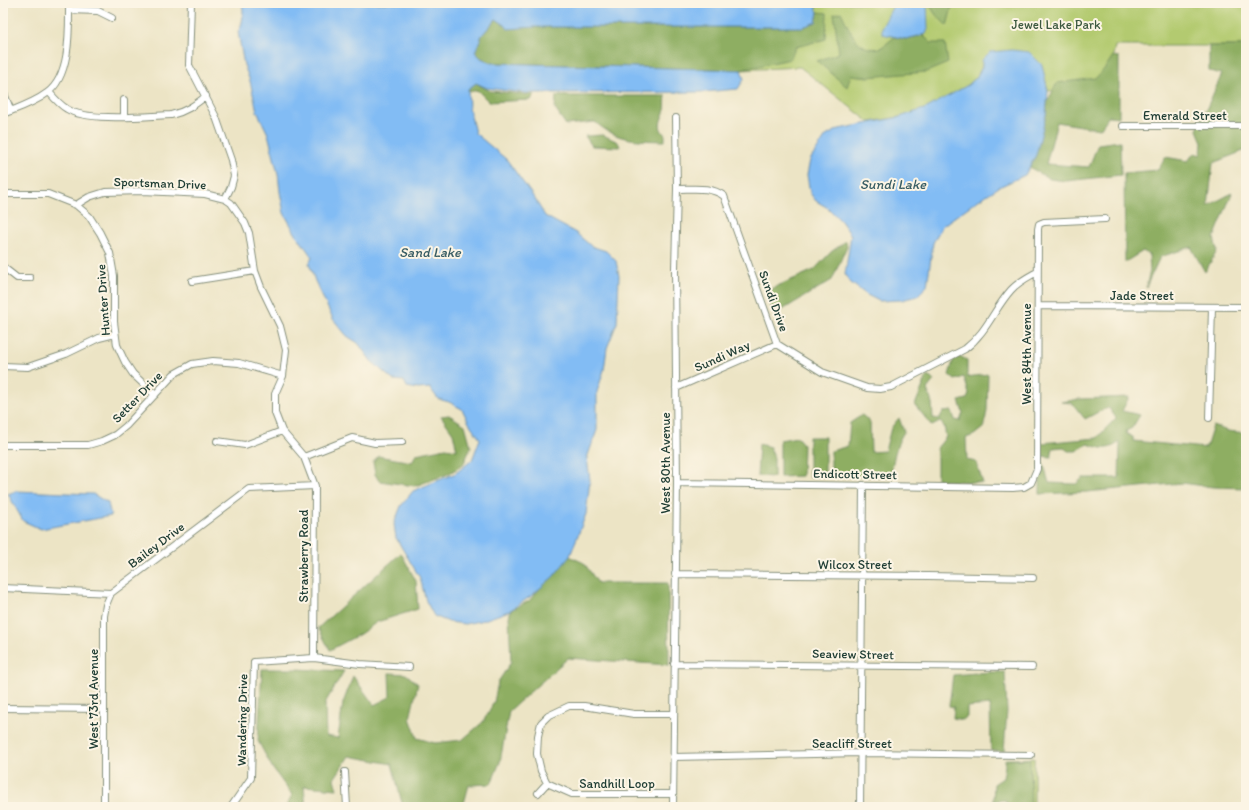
<svg xmlns="http://www.w3.org/2000/svg" width="1249" height="810" viewBox="0 0 1249 810" font-family="Itim,sans-serif">
<rect width="100%" height="100%" fill="#fcf5e5"/>
<filter id="ink" filterUnits="userSpaceOnUse"><feTurbulence type="fractalNoise" baseFrequency=".025" numOctaves="2"/><feDisplacementMap in="SourceGraphic" scale="8" xChannelSelector="R" yChannelSelector="G"/><feConvolveMatrix kernelMatrix="1 2 1 2 8 2 1 2 1" color-interpolation-filters="sRGB"/></filter>
<filter id="wash" filterUnits="userSpaceOnUse"><feTurbulence type="fractalNoise" baseFrequency=".012" numOctaves="4" result="noise"/><feDisplacementMap in="SourceGraphic" scale="16" xChannelSelector="R" yChannelSelector="G"/><feGaussianBlur stdDeviation="0.9" result="paint"/><feColorMatrix in="noise" values="0 0 0 0 0 0 0 0 0 0 0 0 0 0 0 0 0 1.4 0 .05"/><feComposite in="paint" operator="in"/></filter>
<g filter="url(#wash)">
<rect width="100%" height="100%" fill="#ece4c5"/>
<path fill="#b3ca6f" stroke="#698452" d="M 498,3 L 1246,3 L 1246,46 L 1115,46 L 1107,85 L 1048,91 L 1042,65 L 982,60 L 982,67 L 976,78 L 968,85 L 927,108 L 900,117 L 869,122 L 800,67 L 741,70 L 709,70 L 492,63 Z
M 1034,758 L 1034,807 L 1006,807 L 1005,759 Z"/>
<path fill="#8eae62" stroke="#56764b" d="M 928,3 L 953,3 L 947,26 L 936,15 Z
M 818,12 L 827,13 L 826,39 L 796,47 L 790,59 L 741,70 L 492,63 L 481,58 L 475,52 L 482,35 L 496,19 L 505,25 L 537,27 L 803,27 L 816,22 Z
M 841,12 C 849,28 857,53 879,48 C 884,47 890,40 895,37 L 906,39 L 923,35 L 931,43 L 945,43 L 948,63 L 926,72 L 867,77 L 851,75 L 847,87 L 817,61 L 839,53 L 834,14 Z
M 1209,46 L 1246,46 L 1246,150 L 1213,163 L 1208,206 L 1232,193 L 1214,238 L 1217,251 L 1205,272 L 1191,247 L 1160,257 L 1146,287 L 1150,271 L 1149,255 L 1143,251 L 1125,262 L 1124,173 L 1158,170 L 1165,157 L 1188,161 L 1194,153 L 1201,155 L 1202,142 L 1197,130 L 1222,74 L 1209,71 Z
M 1113,56 L 1119,57 L 1119,117 L 1109,116 L 1100,129 L 1057,122 L 1046,164 L 1089,167 L 1098,144 L 1120,141 L 1121,175 L 1066,181 L 1050,179 L 1029,167 L 1036,155 L 1046,115 L 1047,102 L 1057,83 L 1096,78 L 1105,68 Z
M 476,83 L 490,91 L 534,95 L 531,100 L 489,102 L 477,90 L 470,92 L 468,89 Z
M 556,96 L 666,96 C 665,101 666,106 665,110 C 662,119 656,126 665,135 L 665,141 C 636,140 619,142 595,122 L 566,125 L 555,109 Z
M 603,135 L 618,142 L 620,147 L 592,146 L 585,136 Z
M 846,241 L 847,246 L 832,280 L 774,315 L 766,291 L 814,270 L 831,252 Z
M 961,357 L 967,360 L 967,377 L 988,374 L 987,410 L 984,427 L 974,435 L 966,438 L 967,460 L 976,462 L 983,483 L 937,480 L 937,448 L 946,437 L 944,426 L 940,422 L 932,426 L 915,405 L 927,376 L 934,380 L 927,389 L 932,403 L 933,418 L 939,419 L 943,412 L 952,411 L 955,420 L 960,421 L 963,413 L 959,401 L 967,399 L 969,394 L 964,377 L 955,380 L 949,375 L 954,358 Z
M 1129,397 L 1122,411 L 1140,415 L 1132,428 L 1126,431 L 1127,434 L 1133,437 L 1133,441 L 1206,448 L 1213,426 L 1228,431 L 1246,433 L 1246,488 L 1213,487 L 1182,483 L 1087,492 L 1040,494 L 1040,463 L 1044,465 L 1049,483 L 1076,484 L 1083,478 L 1119,478 L 1120,442 C 1107,451 1102,449 1088,444 L 1076,451 L 1068,451 L 1063,447 L 1053,448 L 1051,457 L 1041,456 L 1041,443 L 1097,438 L 1116,418 L 1108,407 L 1085,419 L 1072,403 L 1061,402 L 1080,399 Z
M 449,415 L 465,425 L 471,447 L 463,465 L 448,474 L 415,486 L 379,481 L 375,474 L 373,462 L 378,456 L 412,462 L 416,454 L 446,448 L 457,450 L 453,433 L 441,416 Z
M 862,415 L 870,422 L 871,452 L 885,451 L 891,428 L 899,418 L 904,432 C 895,445 893,462 891,477 L 831,476 L 831,451 L 848,446 L 850,423 Z
M 797,437 L 803,444 L 802,476 L 780,477 L 780,440 Z
M 809,437 L 825,437 L 825,477 L 809,477 Z
M 759,444 L 770,447 L 774,458 L 774,477 L 757,476 Z
M 401,553 L 416,581 L 418,609 L 377,622 L 360,634 L 330,650 L 318,628 Z
M 569,556 L 584,563 L 598,583 L 668,583 L 669,665 L 568,658 L 509,711 L 500,762 L 491,784 L 469,785 L 463,807 L 403,807 L 392,764 L 349,756 L 334,779 L 337,789 L 304,786 L 306,807 L 286,807 L 292,795 L 273,769 L 258,741 L 262,669 L 294,669 L 344,671 L 325,703 L 326,736 L 338,738 L 343,703 L 353,676 L 374,705 L 390,697 L 389,673 L 406,674 L 418,684 L 410,718 L 417,738 L 435,743 L 462,740 L 483,722 L 494,702 L 498,682 L 511,662 L 509,617 L 511,610 L 529,601 L 541,587 L 553,577 Z
M 988,672 L 1005,672 L 1007,711 L 1004,751 L 991,751 L 990,705 L 967,707 L 967,717 L 962,720 L 953,718 L 954,707 L 949,706 L 953,675 Z
M 1030,759 L 1031,807 L 1007,807 L 1006,800 L 993,801 L 994,784 L 1003,778 L 1006,760 Z"/>
<path fill="#82bcf4" stroke="#507c94" d="M 242,3 L 498,3 L 498,7 L 510,3 L 814,3 L 818,12 L 816,22 L 803,27 L 534,27 L 508,29 L 505,25 L 496,19 L 482,35 L 475,52 L 481,58 L 492,63 L 741,70 L 744,79 L 738,89 L 704,92 L 526,93 L 487,88 L 476,83 L 468,89 L 469,107 L 475,133 L 507,160 L 535,199 L 545,216 L 576,233 L 591,246 L 606,251 L 616,261 L 619,276 L 617,323 L 607,348 L 604,370 L 597,392 L 597,430 L 587,458 L 590,480 L 586,514 L 570,556 L 553,577 L 531,596 L 509,611 L 484,620 L 465,624 L 449,622 L 434,616 L 426,601 L 420,578 L 396,538 L 394,524 L 401,506 L 413,491 L 456,473 L 472,460 L 480,439 L 469,423 L 462,409 L 449,402 L 438,399 L 430,388 L 418,389 L 407,387 L 404,381 L 393,380 L 371,361 L 358,343 L 347,336 L 333,319 L 315,281 L 309,264 L 312,257 L 295,233 L 284,213 L 280,192 L 278,174 L 268,134 L 257,111 L 250,81 L 244,65 L 238,32 C 243,24 244,13 242,3 Z
M 927,3 L 928,29 L 926,34 L 906,39 L 882,34 L 882,27 L 894,4 Z
M 1012,50 L 1029,52 L 1042,65 L 1048,91 L 1046,115 L 1036,155 L 1025,175 L 999,187 L 974,203 L 942,226 L 933,243 L 927,286 L 917,296 L 902,300 L 879,301 L 867,295 L 851,283 L 845,275 L 851,235 L 841,221 L 828,208 L 816,201 L 810,193 L 807,175 L 810,160 L 826,136 L 839,129 L 900,117 L 927,108 L 968,85 L 976,78 L 982,67 L 982,60 L 990,52 Z
M 16,491 L 93,494 L 108,503 L 111,516 L 41,529 L 23,521 L 8,494 Z"/>
</g>
<g filter="url(#ink)">
<g fill="none" stroke-linecap="round" stroke-linejoin="round">
<g stroke="#86907c" stroke-width="8">
<path id="minor" d="M 191,3 L 189,65 L 216,117 L 231,160 L 234,176 L 231,187 L 225,199
M 69,10 L 98,11 L 112,18
M 3,91 L 11,111
M 49,92 C 54,98 60,105 67,109 C 87,122 146,116 171,115 C 185,112 195,105 206,96
M 124,100 L 124,117
M 3,114 C 18,108 34,103 47,93 C 71,76 69,29 69,3
M 1123,126 L 1246,126
M 677,189 C 693,189 711,186 724,196 L 777,344 L 822,372 L 867,388 L 880,389 L 891,387 L 965,349 C 987,332 994,309 1011,290 C 1018,282 1028,277 1037,272
M 3,194 L 48,194 L 76,205 L 89,216 L 100,233 L 110,253 L 114,276 L 114,322 L 117,345 L 125,362 L 133,374 L 155,395
M 76,205 L 89,197 L 105,192 L 143,191 L 205,194 L 225,199 L 231,203 L 245,223 L 249,233 L 255,271 L 261,287 L 280,326 L 286,350 L 283,376 L 275,394 L 275,413 L 282,431 L 304,457 L 315,486 L 314,658
M 3,267 L 17,278 L 30,278
M 192,281 L 255,271
M 1038,306 L 1246,307
M 3,366 L 28,367 L 66,354 L 99,338 L 115,334
M 676,388 L 777,344
M 1209,418 L 1212,307
M 217,441 L 245,445 L 282,431
M 3,445 L 88,445 L 102,441 L 115,435 L 126,426 L 174,374 L 192,364 L 213,361 L 239,363 L 283,376
M 304,457 L 352,438 L 375,443 L 402,442
M 677,483 L 1013,488 L 1024,487 L 1031,483 L 1037,469 L 1038,229 L 1039,224 L 1044,222 L 1105,219
M 675,574 L 928,576 L 1033,578
M 3,588 L 111,593 L 249,489 L 315,486
M 674,664 L 1032,667
M 3,708 L 103,709
M 673,757 L 861,753 L 1031,755
M 345,772 L 347,807
M 538,793 L 547,783
M 673,794 L 572,794 L 547,783 L 541,771 L 537,754 L 538,736 L 541,723 L 548,716 L 569,706 L 584,706 L 634,714 L 674,714
M 104,807 L 104,616 L 106,605 L 111,593
M 231,807 L 251,778 L 254,662 L 314,658 L 360,664 L 409,667
M 673,807 L 677,483 L 675,269 L 677,189 L 676,118
M 860,807 L 863,485"/>
</g>
<use href="#minor" stroke="#fff" stroke-width="6"/>
</g>
</g>
<g text-anchor="middle" dominant-baseline="central" stroke-width="4" stroke-linejoin="round" paint-order="stroke">
<g font-size="13" fill="#3d5940" stroke="#fcf5e5">
<text x="1056" y="24">Jewel Lake Park</text>
</g>
<g font-size="13" fill="#1f3d34" stroke="#fcf5e5">
<text x="1185" y="115">Emerald Street</text>
<text transform="translate(160 183) rotate(2)">Sportsman Drive</text>
<text x="1142" y="295">Jade Street</text>
<text transform="translate(103 300) rotate(-94)">Hunter Drive</text>
<text transform="translate(774 301) rotate(70)">Sundi Drive</text>
<text transform="translate(1026 354) rotate(-90)">West 84th Avenue</text>
<text transform="translate(722 356) rotate(-24)">Sundi Way</text>
<text transform="translate(137 397) rotate(-46)">Setter Drive</text>
<text transform="translate(665 463) rotate(-90)">West 80th Avenue</text>
<text transform="translate(855 474) rotate(1)">Endicott Street</text>
<text transform="translate(156 545) rotate(-37)">Bailey Drive</text>
<text transform="translate(303 556) rotate(-90)">Strawberry Road</text>
<text x="855" y="564">Wilcox Street</text>
<text transform="translate(853 654) rotate(1)">Seaview Street</text>
<text transform="translate(93 699) rotate(-90)">West 73rd Avenue</text>
<text transform="translate(242 720) rotate(-89)">Wandering Drive</text>
<text x="852" y="743">Seacliff Street</text>
<text x="617" y="783">Sandhill Loop</text>
</g>
<g font-size="14" font-style="italic" fill="#385d64" stroke="#fcf5e5">
<text x="893" y="184">Sundi Lake</text>
<text x="430" y="252">Sand Lake</text>
</g>
</g>
<rect width="1249" height="810" fill="none" stroke="#fcf5e5" stroke-width="16"/>
</svg>
